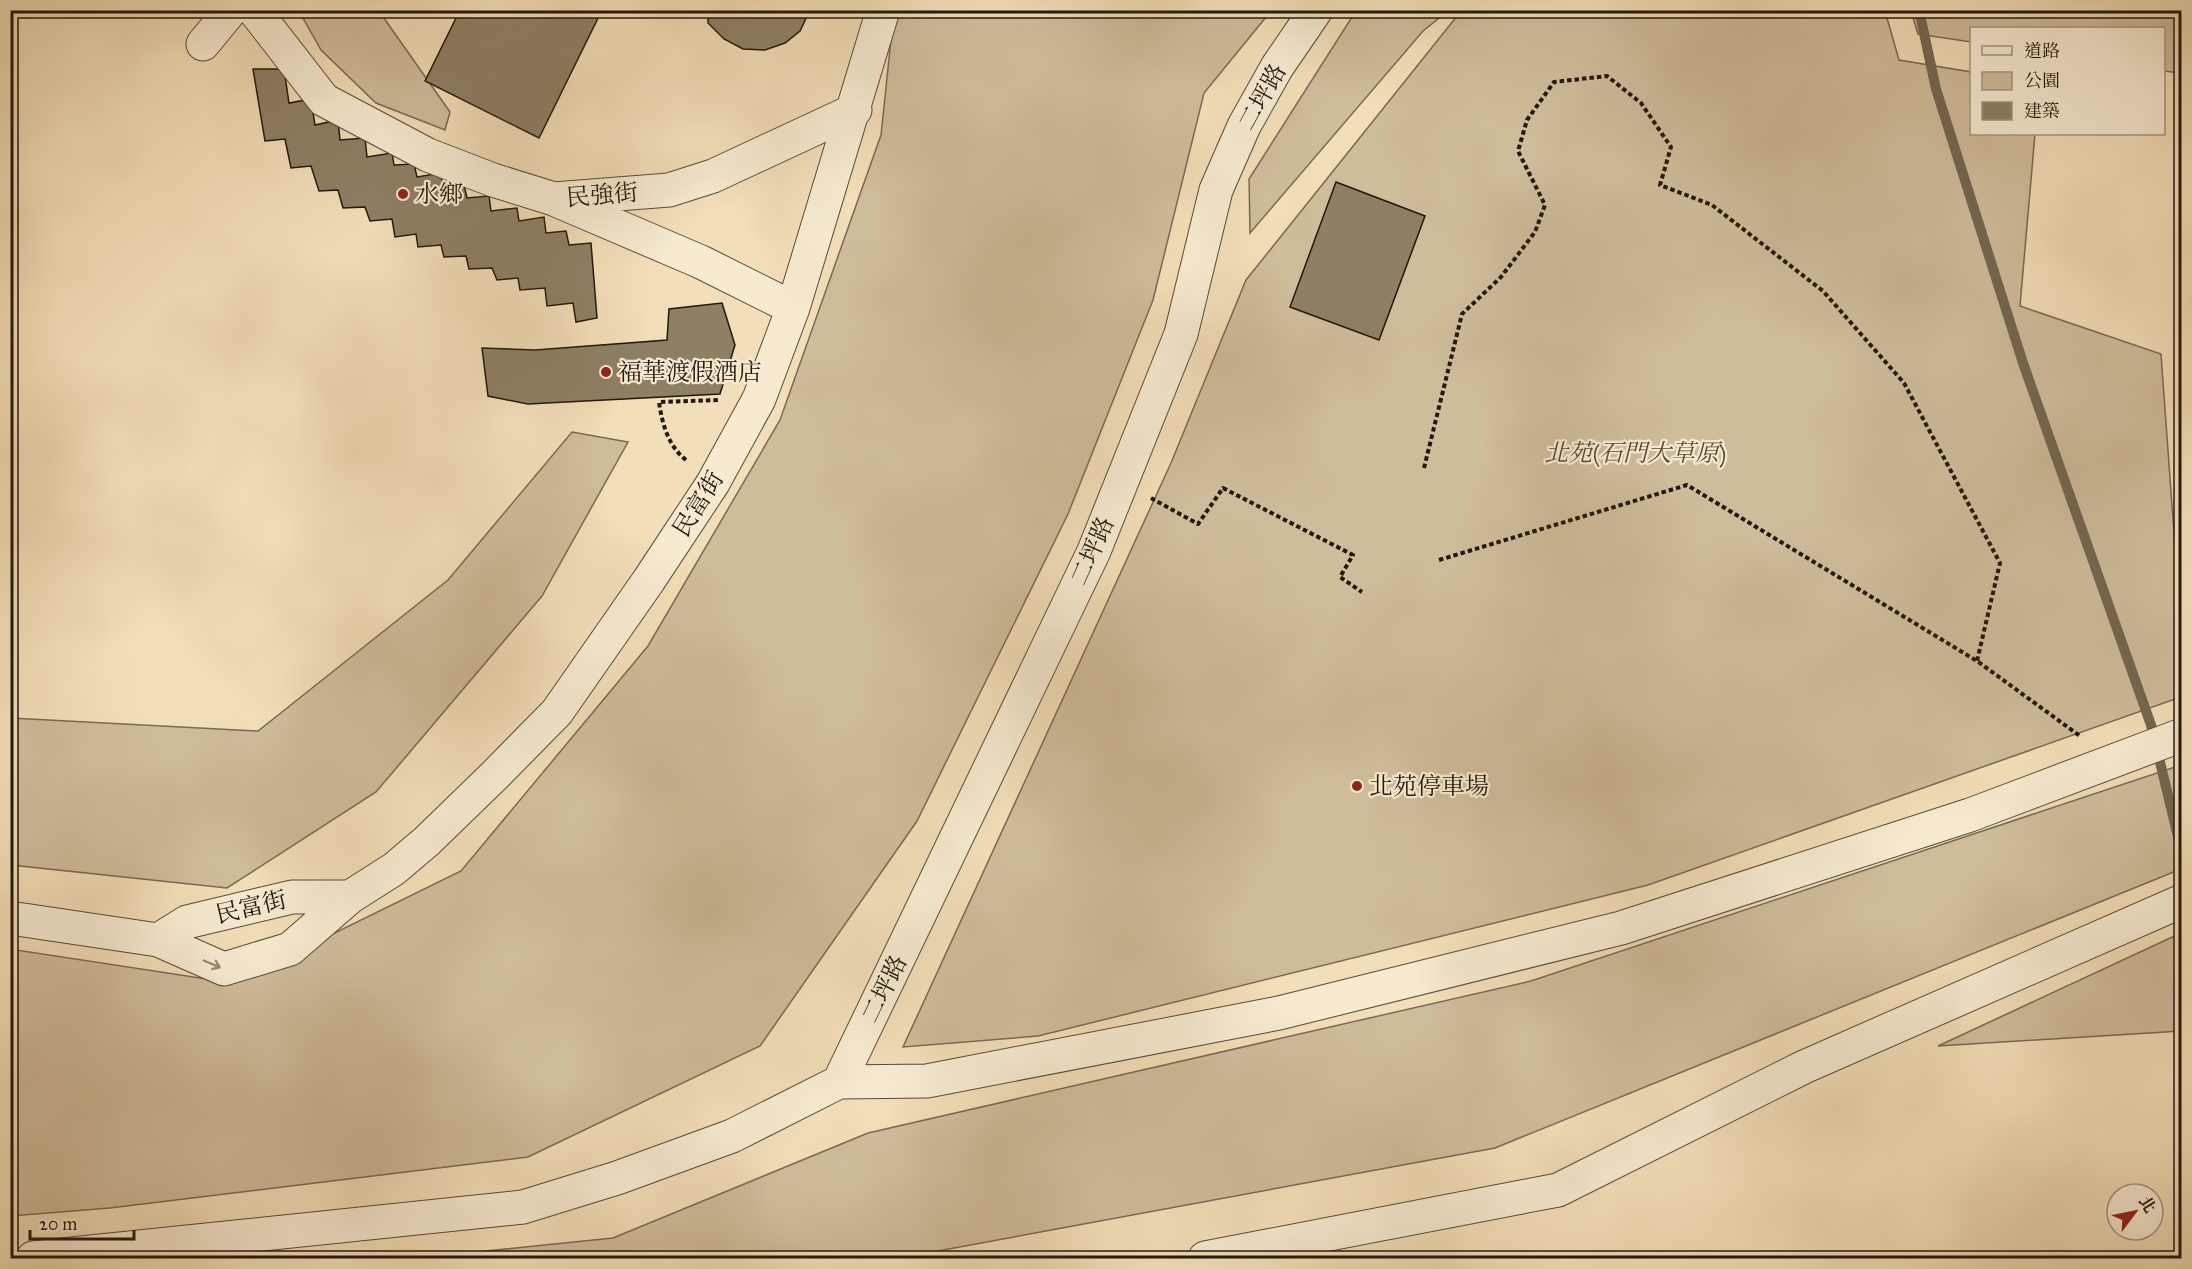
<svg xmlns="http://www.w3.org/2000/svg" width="2192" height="1269" viewBox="0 0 2192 1269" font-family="'IM FELL Great Primer','Noto Serif TC',serif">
<rect width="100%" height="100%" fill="#f2deb8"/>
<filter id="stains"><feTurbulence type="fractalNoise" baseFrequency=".00333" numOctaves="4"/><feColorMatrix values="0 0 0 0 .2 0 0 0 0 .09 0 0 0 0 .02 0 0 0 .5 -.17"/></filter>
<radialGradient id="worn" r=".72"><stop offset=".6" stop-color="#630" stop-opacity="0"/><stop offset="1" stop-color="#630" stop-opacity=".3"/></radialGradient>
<path fill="#cfbc9b" stroke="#786a54" stroke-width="1.5" d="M 299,11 L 379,11 L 450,112 L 445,130 L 376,103 L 321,50 Z
M 894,11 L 1271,11 L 1204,93 L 1153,300 L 1068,514 L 917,821 L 760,1046 L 528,1157 L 110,1208 L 11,1216 L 10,949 L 233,983 L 461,871 L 648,646 L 780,420 L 881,135 Z
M 1359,11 L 1448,11 L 1423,31 L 1250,233 L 1249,179 L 1352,17 Z
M 1461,11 L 1885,11 L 1899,60 L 1971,72 L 1972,134 L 2035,134 L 2020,306 L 2161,354 L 2181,629 L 2181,697 L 1648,885 L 1038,1036 L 903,1047 L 1171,463 L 1246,280 Z
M 1911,11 L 2181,11 L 2181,73 L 2164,71 L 2164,28 L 1972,28 L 1971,42 L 1918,34 Z
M 572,432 L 628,442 L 542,596 L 376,792 L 227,888 L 11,865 L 11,718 L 258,731 L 448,580 Z
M 2181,765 L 2181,869 L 1495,1148 L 900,1258 L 419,1258 L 613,1238 L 868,1133 L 1531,981 Z
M 2181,933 L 2181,1031 L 1938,1046 Z"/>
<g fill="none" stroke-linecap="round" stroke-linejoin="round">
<path stroke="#746750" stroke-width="10" d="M 1919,10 L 1936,89 L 2023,363 L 2151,725 L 2182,853"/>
</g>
<path fill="#8e7f65" stroke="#22180c" stroke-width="1.5" d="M 460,10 L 602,10 L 539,138 L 425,81 Z
M 708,10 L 810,10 L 800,31 L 785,43 L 765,50 L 743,49 L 724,39 L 708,23 Z
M 253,69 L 284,69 L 289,103 L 311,99 L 315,125 L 338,120 L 340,140 L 365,138 L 367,157 L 392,153 L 394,165 L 414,164 L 417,177 L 441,173 L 443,188 L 464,185 L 467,198 L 489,196 L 491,211 L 517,208 L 519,221 L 544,217 L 546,233 L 566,231 L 569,245 L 591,243 L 597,318 L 576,322 L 573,303 L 547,306 L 545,288 L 520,290 L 518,278 L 497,280 L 492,268 L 469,269 L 466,256 L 444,257 L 441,245 L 418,247 L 416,234 L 395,237 L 392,219 L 370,221 L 365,207 L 343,208 L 338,190 L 319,191 L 311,166 L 291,168 L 285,139 L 265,141 Z
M 1336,182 L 1425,216 L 1379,340 L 1290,307 Z
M 722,303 L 735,345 L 720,394 L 528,404 L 488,396 L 482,348 L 535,350 L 667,340 L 669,309 Z"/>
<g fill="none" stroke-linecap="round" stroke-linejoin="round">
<g stroke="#564a37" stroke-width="35">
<path id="minor" d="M 254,10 L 324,100 L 428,155 L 493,180 L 554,199 L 669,190 L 713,176 L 855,110
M 203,44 L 231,10
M 556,200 L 701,262 L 793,308
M 10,918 L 158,940 L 224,969 L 290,949 L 350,897 L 394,869 L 427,841 L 495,775 L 557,712 L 649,580 L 713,483 L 759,399 L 793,308 L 883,10
M 158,940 L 187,922 L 292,897 L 350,897
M 839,1082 L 1094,551 L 1181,334 L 1216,190 L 1244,126 L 1277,67 L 1316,10
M 33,1258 L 523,1207 L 617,1178 L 732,1136 L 839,1082 L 927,1081 L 1279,1013 L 1621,928 L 1970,815 L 2182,735
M 1205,1258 L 1558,1190 L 1804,1067 L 2182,901"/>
</g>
<path stroke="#22180c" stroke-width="4" stroke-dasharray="4.5 3" stroke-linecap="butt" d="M 686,460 C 668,446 662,423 659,402 L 720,400
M 1424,468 L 1462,314 L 1501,277 L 1535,232 L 1545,205 L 1518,151 L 1527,120 L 1554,82 L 1607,76 L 1641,103 L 1671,147 L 1660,185 L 1712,205 L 1823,291 L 1904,383 L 2000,563 L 1977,661
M 1151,498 L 1198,524 L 1223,488 L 1353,555 L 1340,577 L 1362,592
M 1439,560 L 1687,485 L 1977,661 L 2080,736"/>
<use href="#minor" stroke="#f7ead1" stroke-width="33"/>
</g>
<defs><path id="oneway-shaft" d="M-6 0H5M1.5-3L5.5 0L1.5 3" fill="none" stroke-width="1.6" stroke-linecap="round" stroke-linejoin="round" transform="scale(1.5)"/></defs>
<use stroke="#978c78" href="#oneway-shaft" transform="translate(212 964) rotate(23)"/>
<g fill="#8f2418" stroke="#f7ead1" stroke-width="2">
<circle cx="403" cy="194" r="6"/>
<circle cx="606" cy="372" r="6"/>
<circle cx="1357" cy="786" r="6"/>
</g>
<g text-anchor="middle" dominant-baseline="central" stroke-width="4.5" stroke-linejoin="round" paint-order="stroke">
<g font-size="24" fill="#22180c" stroke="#f7ead1">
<text transform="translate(1262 97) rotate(-61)">二坪路</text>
<text transform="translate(602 195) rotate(-5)">民強街</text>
<text transform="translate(698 504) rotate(-58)">民富街</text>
<text transform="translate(1092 551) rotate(-66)">二坪路</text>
<text transform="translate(251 907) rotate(-13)">民富街</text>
<text transform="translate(884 989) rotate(-64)">二坪路</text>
</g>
<g font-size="24" fill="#22180c" stroke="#f7ead1" text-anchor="start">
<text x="415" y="194">水鄉</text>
<text x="618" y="372">福華渡假酒店</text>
<text x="1369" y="786">北苑停車場</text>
</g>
<g font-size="24" font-style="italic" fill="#564937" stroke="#f7ead1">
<text x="1635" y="453">北苑(石門大草原)</text>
</g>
</g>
<rect width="2192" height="1269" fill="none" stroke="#f2deb8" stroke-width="36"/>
<rect x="12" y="12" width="2168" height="1245" fill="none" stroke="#22180c" stroke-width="3"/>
<rect x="18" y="18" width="2156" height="1233" fill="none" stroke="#22180c" stroke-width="1.5"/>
<rect x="1970" y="27" width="195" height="108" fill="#f7ead1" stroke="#a29682" stroke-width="1.5"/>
<rect x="1982" y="46" width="30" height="9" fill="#f7ead1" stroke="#a29682" stroke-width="1.5"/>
<text x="2024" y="57" font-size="18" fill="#22180c">道路</text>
<rect x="1982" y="72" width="30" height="18" fill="#cfbc9b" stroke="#a29682" stroke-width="1.5"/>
<text x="2024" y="87" font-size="18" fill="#22180c">公園</text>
<rect x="1982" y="102" width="30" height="18" fill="#8e7f65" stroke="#a29682" stroke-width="1.5"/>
<text x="2024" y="117" font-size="18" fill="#22180c">建築</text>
<g transform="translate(2135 1212) rotate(58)"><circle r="28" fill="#f7ead1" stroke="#a29682" stroke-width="1.5"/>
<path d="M0-4.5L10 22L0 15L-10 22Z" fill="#8f2418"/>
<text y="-9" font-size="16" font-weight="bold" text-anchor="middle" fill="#22180c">北</text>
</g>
<path d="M30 1230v9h104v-9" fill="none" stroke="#22180c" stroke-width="3"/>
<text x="39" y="1230" font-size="18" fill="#22180c" stroke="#f7ead1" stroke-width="4.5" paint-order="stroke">20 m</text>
<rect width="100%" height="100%" filter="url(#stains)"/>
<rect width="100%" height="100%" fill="url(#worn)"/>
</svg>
